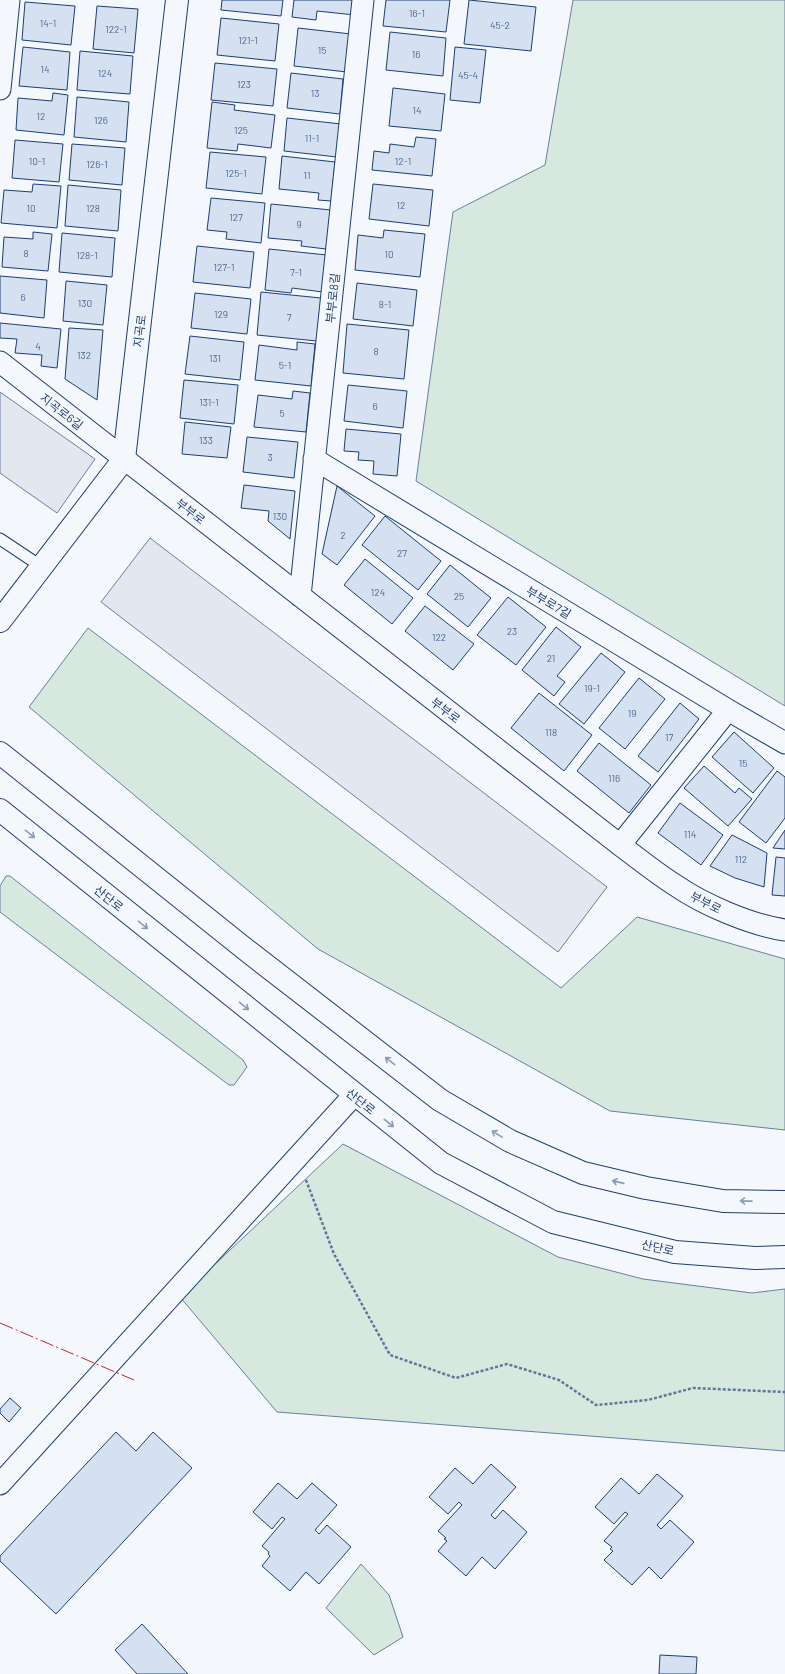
<svg xmlns="http://www.w3.org/2000/svg" width="785" height="1674" viewBox="0 0 785 1674" font-family="Barlow,'Noto Sans KR',sans-serif">
<rect width="100%" height="100%" fill="#f4f7fb"/>
<path fill="#d7e8df" stroke="#687fa3" d="M 573,0 L 785,0 L 785,706 L 416,481 L 453,212 L 545,165 Z
M 88,628 L 561,988 L 637,917 L 785,959 L 785,1130 L 610,1111 L 318,949 L 29,707 Z
M 6,876 L 10,876 L 243,1060 L 247,1067 L 234,1085 L 229,1085 L 0,912 L 0,886 Z
M 343,1144 L 558,1257 L 643,1279 L 752,1293 L 785,1289 L 785,1451 L 277,1412 L 180,1297 Z
M 361,1564 L 389,1595 L 403,1637 L 374,1655 L 326,1608 Z"/>
<path fill="#e3e8f0" stroke="#687fa3" d="M 0,392 L 95,459 L 57,513 L 0,473 Z
M 150,538 L 607,887 L 558,952 L 101,602 Z"/>
<path fill="#d5e0f0" stroke="#1d3f73" d="M 222,0 L 283,0 L 281,16 L 221,10 Z
M 294,0 L 357,0 L 355,15 L 317,11 L 316,20 L 292,17 Z
M 386,0 L 450,0 L 446,32 L 383,26 Z
M 469,0 L 536,7 L 531,51 L 464,44 Z
M 25,2 L 75,6 L 71,45 L 22,40 Z
M 97,6 L 138,9 L 134,53 L 93,49 Z
M 221,18 L 279,24 L 275,61 L 217,55 Z
M 298,28 L 351,34 L 347,72 L 294,66 Z
M 390,32 L 446,38 L 443,76 L 386,70 Z
M 23,47 L 70,52 L 67,90 L 19,86 Z
M 455,47 L 486,50 L 480,103 L 450,100 Z
M 80,51 L 133,56 L 130,94 L 77,90 Z
M 215,63 L 277,69 L 273,106 L 211,100 Z
M 291,73 L 343,79 L 340,114 L 287,108 Z
M 393,88 L 445,94 L 441,131 L 389,126 Z
M 53,93 L 68,95 L 64,135 L 16,130 L 18,98 L 52,101 Z
M 77,97 L 129,102 L 126,142 L 74,137 Z
M 212,102 L 235,105 L 234,110 L 275,115 L 271,148 L 238,144 L 237,151 L 207,148 Z
M 287,118 L 341,124 L 337,157 L 284,151 Z
M 416,137 L 436,139 L 432,176 L 372,170 L 374,151 L 389,153 L 390,144 L 414,147 Z
M 15,140 L 63,144 L 59,182 L 12,178 Z
M 72,144 L 125,148 L 122,185 L 69,180 Z
M 210,152 L 266,157 L 262,194 L 206,188 Z
M 282,156 L 335,162 L 331,201 L 318,200 L 319,193 L 279,189 Z
M 33,184 L 61,186 L 57,228 L 1,223 L 4,190 L 32,192 Z
M 373,184 L 433,190 L 429,226 L 369,219 Z
M 68,185 L 121,190 L 118,231 L 65,226 Z
M 211,198 L 265,203 L 261,243 L 226,239 L 227,232 L 207,230 Z
M 271,204 L 331,210 L 326,249 L 301,246 L 302,241 L 268,238 Z
M 384,230 L 425,234 L 420,277 L 355,270 L 358,235 L 383,238 Z
M 33,232 L 52,234 L 48,271 L 2,267 L 4,237 L 33,239 Z
M 62,233 L 115,238 L 112,277 L 59,272 Z
M 197,246 L 254,252 L 250,288 L 193,282 Z
M 269,249 L 327,255 L 323,292 L 292,288 L 291,293 L 265,290 Z
M 0,276 L 47,280 L 44,318 L 0,313 Z
M 66,281 L 107,285 L 103,325 L 63,321 Z
M 357,283 L 417,290 L 413,326 L 353,319 Z
M 261,292 L 321,298 L 317,341 L 257,335 Z
M 195,293 L 251,299 L 247,334 L 191,328 Z
M 0,323 L 61,329 L 57,368 L 41,366 L 42,355 L 15,353 L 17,339 L 0,338 Z
M 347,324 L 409,330 L 404,379 L 343,373 Z
M 69,328 L 103,330 L 97,400 L 65,379 Z
M 190,336 L 244,342 L 240,380 L 185,374 Z
M 297,342 L 315,344 L 311,386 L 255,380 L 259,345 L 297,350 Z
M 184,380 L 238,385 L 234,424 L 180,418 Z
M 348,385 L 407,391 L 403,428 L 344,421 Z
M 293,391 L 310,393 L 306,432 L 254,427 L 258,395 L 292,399 Z
M 185,422 L 231,427 L 227,458 L 182,454 Z
M 346,429 L 401,434 L 397,476 L 373,474 L 374,461 L 358,460 L 359,452 L 344,451 Z
M 247,437 L 298,442 L 294,478 L 243,472 Z
M 244,485 L 295,491 L 290,539 L 268,521 L 269,511 L 241,508 Z
M 337,486 L 375,516 L 337,565 L 322,554 Z
M 385,516 L 441,561 L 418,590 L 362,545 Z
M 365,559 L 413,598 L 392,624 L 344,585 Z
M 450,565 L 491,598 L 468,627 L 427,594 Z
M 508,597 L 546,627 L 516,665 L 477,635 Z
M 425,606 L 474,644 L 453,670 L 405,631 Z
M 556,627 L 581,647 L 557,676 L 565,682 L 554,696 L 522,670 Z
M 601,653 L 625,672 L 584,724 L 559,704 Z
M 639,678 L 665,699 L 625,749 L 599,728 Z
M 539,693 L 592,735 L 564,771 L 511,728 Z
M 680,703 L 699,719 L 658,772 L 638,756 Z
M 734,732 L 774,768 L 753,793 L 712,757 Z
M 599,743 L 651,785 L 629,813 L 577,771 Z
M 704,766 L 735,793 L 739,788 L 752,799 L 728,826 L 684,788 Z
M 777,771 L 785,777 L 785,818 L 766,843 L 739,822 Z
M 680,803 L 723,835 L 701,865 L 658,833 Z
M 785,830 L 785,849 L 773,848 Z
M 732,835 L 767,853 L 764,887 L 735,878 L 710,866 Z
M 776,857 L 785,858 L 785,896 L 772,895 Z
M 10,1398 L 21,1408 L 9,1422 L 0,1413 L 0,1409 Z
M 116,1432 L 136,1451 L 153,1432 L 192,1468 L 56,1614 L 0,1561 L 0,1556 Z
M 491,1464 L 516,1487 L 491,1515 L 495,1519 L 503,1510 L 527,1532 L 495,1569 L 482,1557 L 466,1576 L 438,1551 L 447,1541 L 444,1539 L 446,1538 L 438,1531 L 462,1505 L 459,1502 L 448,1514 L 429,1497 L 455,1468 L 473,1484 Z
M 657,1474 L 683,1496 L 657,1525 L 661,1529 L 670,1520 L 694,1542 L 661,1579 L 649,1567 L 632,1585 L 604,1560 L 613,1551 L 610,1549 L 612,1547 L 604,1541 L 628,1514 L 625,1512 L 614,1524 L 595,1507 L 621,1478 L 639,1494 Z
M 278,1483 L 297,1499 L 312,1483 L 337,1505 L 315,1530 L 319,1534 L 327,1525 L 351,1547 L 319,1584 L 306,1572 L 290,1591 L 262,1566 L 270,1556 L 268,1554 L 269,1552 L 262,1546 L 285,1519 L 282,1517 L 272,1529 L 253,1512 Z
M 142,1624 L 188,1674 L 137,1674 L 115,1650 Z
M 660,1655 L 697,1657 L 696,1674 L 659,1674 Z"/>
<g fill="none" stroke-linecap="round" stroke-linejoin="round">
<g stroke="#1d3f73" stroke-width="13">
<path id="lane" d="M 0,539 L 42,567"/>
</g>
<g stroke="#1d3f73" stroke-width="23">
<path id="street" d="M 0,89 L 9,0
M 0,362 L 620,845 C 639,859 656,873 675,885 C 704,905 751,925 785,930
M 314,459 L 728,710 L 785,743
M 300,596 L 363,0
M 620,845 L 728,710
M 0,1484 L 354,1095"/>
</g>
<g stroke="#1d3f73" stroke-width="24">
<path id="secondary" d="M 0,621 L 124,459 L 177,0"/>
</g>
<g stroke="#1d3f73" stroke-width="24">
<path id="primary" d="M 0,753 L 245,949 L 440,1100 L 510,1141 L 583,1173 L 646,1188 L 723,1201 L 785,1202
M 0,810 L 441,1163 L 553,1222 L 675,1252 L 755,1258 L 785,1257"/>
</g>
<path stroke="#5e769c" stroke-width="2.5" stroke-dasharray="3 2" stroke-linecap="butt" d="M 306,1180 L 334,1254 L 390,1355 L 456,1378 L 507,1364 L 559,1380 L 596,1405 L 648,1400 L 693,1388 L 785,1392"/>
<use href="#lane" stroke="#f4f7fb" stroke-width="11"/>
<use href="#street" stroke="#f4f7fb" stroke-width="21"/>
<use href="#secondary" stroke="#f4f7fb" stroke-width="22"/>
<use href="#primary" stroke="#f4f7fb" stroke-width="22"/>
<path stroke="#c62828" stroke-width="1" stroke-dasharray="14 3 2 3" stroke-linecap="butt" d="M 0,1323 L 134,1380"/>
</g>
<defs><path id="oneway-shaft" d="M-6 0H5M1.5-3L5.5 0L1.5 3" fill="none" stroke-width="1.6" stroke-linecap="round" stroke-linejoin="round"/></defs>
<g stroke="#889bb7">
<use href="#oneway-shaft" transform="translate(30 834) rotate(39)"/>
<use href="#oneway-shaft" transform="translate(143 925) rotate(39)"/>
<use href="#oneway-shaft" transform="translate(244 1006) rotate(39)"/>
<use href="#oneway-shaft" transform="translate(390 1061) rotate(-142)"/>
<use href="#oneway-shaft" transform="translate(389 1123) rotate(38)"/>
<use href="#oneway-shaft" transform="translate(497 1134) rotate(-149)"/>
<use href="#oneway-shaft" transform="translate(618 1182) rotate(-167)"/>
<use href="#oneway-shaft" transform="translate(746 1201) rotate(-179)"/>
</g>
<g text-anchor="middle" dominant-baseline="central" stroke-width="3" stroke-linejoin="round" paint-order="stroke">
<g font-size="10" fill="#4b6792">
<text x="417" y="13">16-1</text>
<text x="48" y="23">14-1</text>
<text x="500" y="25">45-2</text>
<text x="116" y="29">122-1</text>
<text x="248" y="40">121-1</text>
<text x="322" y="50">15</text>
<text x="416" y="54">16</text>
<text x="45" y="69">14</text>
<text x="105" y="73">124</text>
<text x="468" y="75">45-4</text>
<text x="244" y="84">123</text>
<text x="315" y="93">13</text>
<text x="417" y="110">14</text>
<text x="41" y="116">12</text>
<text x="101" y="120">126</text>
<text x="241" y="130">125</text>
<text x="312" y="138">11-1</text>
<text x="37" y="161">10-1</text>
<text x="403" y="161">12-1</text>
<text x="97" y="164">126-1</text>
<text x="236" y="173">125-1</text>
<text x="307" y="175">11</text>
<text x="401" y="205">12</text>
<text x="31" y="208">10</text>
<text x="93" y="208">128</text>
<text x="236" y="217">127</text>
<text x="299" y="224">9</text>
<text x="26" y="253">8</text>
<text x="389" y="254">10</text>
<text x="87" y="255">128-1</text>
<text x="224" y="267">127-1</text>
<text x="296" y="272">7-1</text>
<text x="23" y="297">6</text>
<text x="85" y="303">130</text>
<text x="385" y="304">8-1</text>
<text x="221" y="314">129</text>
<text x="289" y="317">7</text>
<text x="38" y="346">4</text>
<text x="376" y="351">8</text>
<text x="84" y="355">132</text>
<text x="215" y="358">131</text>
<text x="285" y="365">5-1</text>
<text x="209" y="402">131-1</text>
<text x="375" y="406">6</text>
<text x="282" y="413">5</text>
<text x="206" y="440">133</text>
<text x="270" y="457">3</text>
<text x="280" y="516">130</text>
<text x="343" y="535">2</text>
<text x="402" y="553">27</text>
<text x="378" y="592">124</text>
<text x="459" y="596">25</text>
<text x="512" y="631">23</text>
<text x="439" y="637">122</text>
<text x="551" y="658">21</text>
<text x="592" y="688">19-1</text>
<text x="632" y="713">19</text>
<text x="551" y="732">118</text>
<text x="669" y="737">17</text>
<text x="743" y="763">15</text>
<text x="614" y="778">116</text>
<text x="690" y="834">114</text>
<text x="741" y="859">112</text>
</g>
<g font-size="12" fill="#1d3f73" stroke="#f4f7fb">
<text transform="translate(332 298) rotate(-84)">부부로8길</text>
<text transform="translate(139 331) rotate(-83)">지곡로</text>
<text transform="translate(62 411) rotate(38)">지곡로6길</text>
<text transform="translate(191 511) rotate(38)">부부로</text>
<text transform="translate(549 602) rotate(31)">부부로7길</text>
<text transform="translate(446 710) rotate(38)">부부로</text>
<text transform="translate(109 898) rotate(39)">산단로</text>
<text transform="translate(706 902) rotate(27)">부부로</text>
<text transform="translate(361 1101) rotate(39)">산단로</text>
<text transform="translate(658 1247) rotate(13)">산단로</text>
</g>
</g>
</svg>
